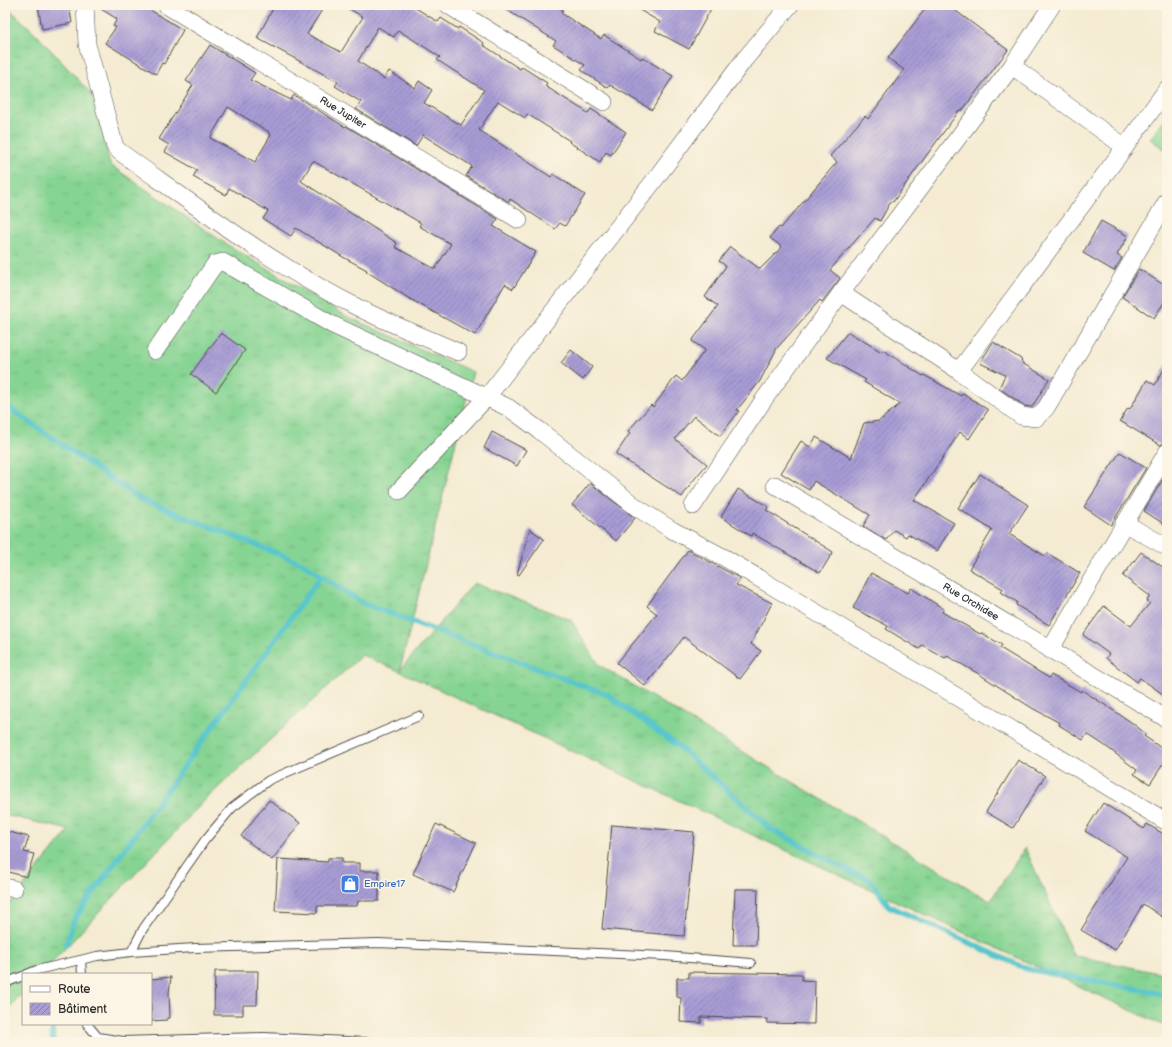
<svg xmlns="http://www.w3.org/2000/svg" width="1172" height="1047" viewBox="0 0 1172 1047" font-family="'Balsamiq Sans',sans-serif">
<defs>
<pattern id="grass-tufts" width="24" height="20" patternUnits="userSpaceOnUse"><rect width="24" height="20" fill="#86d493"/><path d="M3 7l-1-3M5 7V3M7 7l1-3M15 17l-1-3M17 17v-4M19 17l1-3" fill="none" stroke="#74b67f"/></pattern>
<pattern id="building-hatch" width="6" height="6" patternUnits="userSpaceOnUse"><rect width="6" height="6" fill="#a89cd5"/><path d="M-1 1l2-2M0 6l6-6M5 7l2-2" fill="none" stroke="#897fad"/></pattern>
</defs>
<rect width="100%" height="100%" fill="#fcf5e5"/>
<filter id="ink" filterUnits="userSpaceOnUse"><feTurbulence type="fractalNoise" baseFrequency=".025" numOctaves="2"/><feDisplacementMap in="SourceGraphic" scale="8" xChannelSelector="R" yChannelSelector="G"/><feConvolveMatrix kernelMatrix="1 2 1 2 8 2 1 2 1" color-interpolation-filters="sRGB"/></filter>
<filter id="wash" filterUnits="userSpaceOnUse"><feTurbulence type="fractalNoise" baseFrequency=".012" numOctaves="4" result="noise"/><feDisplacementMap in="SourceGraphic" scale="16" xChannelSelector="R" yChannelSelector="G"/><feGaussianBlur stdDeviation="0.9" result="paint"/><feColorMatrix in="noise" values="0 0 0 0 0 0 0 0 0 0 0 0 0 0 0 0 0 1.4 0 .05"/><feComposite in="paint" operator="in"/></filter>
<g filter="url(#wash)">
<rect width="100%" height="100%" fill="#f4ebd2"/>
<path fill="url(#grass-tufts)" stroke="#58805f" d="M 5,5 L 35,33 L 94,97 L 110,165 L 226,244 L 348,317 L 473,372 L 400,670 L 474,583 L 571,620 L 599,665 L 990,901 L 1025,848 L 1073,955 L 1167,975 L 1167,1027 L 399,671 L 362,655 L 207,798 L 41,974 L 23,974 L 23,993 L 5,1012 L 5,909 L 69,830 L 5,815 Z
M 1167,116 L 1167,151 L 1150,139 Z"/>
<g fill="none" stroke-linecap="round" stroke-linejoin="round">
<path stroke="#59c6cc" stroke-width="5.5" d="M 5,405 L 140,499 L 304,564 L 362,603 L 608,695 L 678,746 L 771,829 L 851,872 L 869,879 L 889,906 L 1027,969 L 1154,992 L 1167,997
M 66,944 L 75,918 L 321,576
M 52,1024 L 53,1042"/>
</g>
<g id="blocks">
<path fill="url(#building-hatch)" fill-rule="evenodd" d="M 38,5 L 69,5 L 72,23 L 42,29 Z
M 95,5 L 142,5 L 183,30 L 164,64 L 162,63 L 156,74 L 105,43 L 116,27 L 113,26 L 117,19 Z
M 275,5 L 325,5 L 307,34 L 341,52 L 363,17 L 343,5 L 411,5 L 438,22 L 441,18 L 458,29 L 459,27 L 484,43 L 483,45 L 520,69 L 522,67 L 547,83 L 545,86 L 588,113 L 591,109 L 626,132 L 611,155 L 606,152 L 600,162 L 569,142 L 570,141 L 527,114 L 525,118 L 498,101 L 479,130 L 551,177 L 553,174 L 585,195 L 565,226 L 560,223 L 555,229 L 510,199 L 509,202 L 466,176 L 472,166 L 423,135 L 416,146 L 356,109 L 361,102 L 335,86 L 338,82 L 257,38 ZM 378,27 L 394,37 L 398,30 L 440,57 L 437,60 L 484,90 L 461,125 L 424,103 L 432,90 L 419,81 L 415,88 L 389,71 L 384,79 L 358,61 Z
M 499,5 L 555,5 L 563,10 L 561,13 L 601,39 L 604,35 L 641,59 L 642,57 L 673,76 L 652,110 L 610,85 L 608,88 L 581,70 L 585,65 L 553,45 L 556,41 Z
M 631,5 L 713,5 L 689,49 L 655,31 L 660,22 Z
M 928,5 L 948,5 L 1008,50 L 961,112 L 959,111 L 915,171 L 893,202 L 891,201 L 880,221 L 875,218 L 830,270 L 840,278 L 822,302 L 820,300 L 777,348 L 760,381 L 737,410 L 739,411 L 720,436 L 694,416 L 675,439 L 707,464 L 692,482 L 682,497 L 616,454 L 630,433 L 628,431 L 651,405 L 653,407 L 676,376 L 682,381 L 705,350 L 692,341 L 718,306 L 705,297 L 726,266 L 719,261 L 730,247 L 760,269 L 782,247 L 770,238 L 779,227 L 781,228 L 837,162 L 830,156 L 865,116 L 868,119 L 904,70 L 888,58 Z
M 210,45 L 255,73 L 250,80 L 291,100 L 294,95 L 345,127 L 346,126 L 498,219 L 493,226 L 536,252 L 513,289 L 505,284 L 475,335 L 410,299 L 366,271 L 367,270 L 343,257 L 296,228 L 291,236 L 263,219 L 268,211 L 229,188 L 226,195 L 193,177 L 197,170 L 165,152 L 169,145 L 159,139 L 193,85 L 186,81 ZM 228,107 L 269,132 L 268,133 L 271,135 L 255,162 L 210,138 ZM 313,161 L 421,223 L 419,226 L 451,244 L 435,269 L 395,247 L 397,243 L 301,181 Z
M 1101,221 L 1128,236 L 1117,255 L 1122,258 L 1114,271 L 1083,253 Z
M 1139,269 L 1167,287 L 1167,298 L 1154,318 L 1122,297 Z
M 848,332 L 882,352 L 883,350 L 923,376 L 924,375 L 961,396 L 963,393 L 988,410 L 969,439 L 960,432 L 914,500 L 954,523 L 937,551 L 908,534 L 906,537 L 894,530 L 886,540 L 863,526 L 870,515 L 814,481 L 809,490 L 781,473 L 801,441 L 810,447 L 816,437 L 851,458 L 864,423 L 879,421 L 900,404 L 864,382 L 866,380 L 827,358 Z
M 221,333 L 245,350 L 216,392 L 191,374 Z
M 993,342 L 1021,359 L 1022,363 L 1049,379 L 1032,407 L 1025,406 L 999,388 L 1005,375 L 980,363 Z
M 571,350 L 592,367 L 583,380 L 561,363 Z
M 1167,364 L 1167,442 L 1160,445 L 1120,421 L 1128,408 L 1130,409 L 1147,380 L 1155,385 Z
M 492,432 L 526,450 L 517,466 L 484,448 Z
M 1120,452 L 1146,468 L 1111,525 L 1084,507 Z
M 980,474 L 1028,505 L 1009,534 L 1045,556 L 1047,553 L 1080,573 L 1049,625 L 1016,605 L 1017,602 L 1001,592 L 1003,589 L 969,569 L 992,530 L 958,508 Z
M 1163,479 L 1167,482 L 1167,526 L 1144,511 Z
M 590,483 L 635,518 L 616,541 L 572,505 Z
M 738,489 L 769,507 L 766,510 L 833,552 L 820,573 L 752,533 L 751,536 L 721,517 Z
M 530,529 L 544,539 L 519,575 L 517,574 Z
M 688,550 L 741,579 L 736,585 L 772,603 L 751,644 L 761,651 L 740,679 L 684,637 L 645,686 L 617,663 L 657,614 L 647,606 Z
M 1141,552 L 1167,570 L 1167,697 L 1140,678 L 1137,682 L 1106,658 L 1109,654 L 1083,635 L 1104,606 L 1131,626 L 1150,603 L 1147,601 L 1150,596 L 1123,576 Z
M 871,573 L 908,593 L 911,588 L 944,609 L 942,612 L 980,634 L 981,633 L 1002,645 L 1000,648 L 1049,678 L 1051,675 L 1081,692 L 1082,690 L 1131,722 L 1146,734 L 1144,736 L 1167,752 L 1167,758 L 1150,784 L 1134,774 L 1137,770 L 1104,745 L 1087,734 L 1083,740 L 1059,725 L 1060,723 L 1032,708 L 979,674 L 947,656 L 945,658 L 922,645 L 919,649 L 886,629 L 888,626 L 853,608 Z
M 1018,760 L 1045,776 L 1013,828 L 986,812 Z
M 269,800 L 300,823 L 272,860 L 241,836 Z
M 1103,803 L 1144,829 L 1147,824 L 1167,836 L 1167,920 L 1143,904 L 1115,950 L 1081,930 L 1127,857 L 1085,831 Z
M 436,824 L 476,843 L 453,892 L 413,874 Z
M 612,825 L 694,832 L 684,936 L 602,929 Z
M 5,831 L 29,837 L 24,852 L 34,854 L 27,877 L 5,871 Z
M 328,858 L 342,858 L 342,863 L 360,863 L 360,871 L 379,871 L 379,901 L 358,901 L 357,906 L 317,906 L 317,913 L 275,911 L 278,859 L 328,862 Z
M 735,889 L 758,889 L 756,945 L 733,945 Z
M 215,971 L 258,971 L 257,1005 L 243,1005 L 243,1015 L 214,1015 Z
M 689,972 L 802,974 L 802,980 L 815,981 L 814,1024 L 767,1023 L 767,1019 L 701,1017 L 701,1023 L 680,1022 L 681,998 L 677,997 L 677,978 L 689,978 Z
M 171,977 L 169,993 L 170,1018 L 167,1018 L 167,1020 L 151,1021 L 151,979 Z"/>
</g>
</g>
<g filter="url(#ink)">
<use href="#blocks" fill-opacity="0" stroke="#494844" stroke-width="1"/>
<g fill="none" stroke-linecap="round" stroke-linejoin="round">
<g stroke="#494844" stroke-width="10">
<path id="lane" d="M 131,952 L 143,929 L 205,840 L 232,808 L 269,780 L 419,716
M 81,960 L 82,974
M 27,974 L 37,970 L 97,956 L 131,952 L 195,948 L 378,943 L 665,956 L 751,963
M 5,985 L 10,981 L 23,976
M 87,1024 L 98,1037 L 123,1041 L 264,1037 L 366,1042"/>
</g>
<g stroke="#494844" stroke-width="18">
<g id="street">
<path d="M 85,5 L 87,44 L 115,147 L 120,152 C 196,206 270,263 353,305 C 387,323 423,336 458,352"/>
<path id="s1" d="M 166,5 L 519,220"/>
<path d="M 448,5 L 604,102"/>
<path d="M 1012,66 L 1125,147"/>
<path d="M 841,293 L 959,371 L 1021,416 L 1036,418 L 1046,408 L 1167,201"/>
<path d="M 155,351 L 215,264 L 223,262 L 331,324 L 509,408 L 539,430 L 636,507 L 672,530 L 725,558 L 1167,822"/>
<path d="M 959,371 L 1125,147 L 1167,89"/>
<path id="s2" d="M 775,485 L 1167,719"/>
<path d="M 399,491 L 487,397 L 653,182 L 744,60 L 790,5"/>
<path d="M 693,506 L 765,398 L 841,293 L 1012,66 L 1052,5"/>
<path d="M 1124,523 L 1167,547"/>
<path d="M 1050,650 L 1167,452"/>
<path d="M 5,887 L 14,889"/>
</g>
</g>
<use href="#lane" stroke="#fff" stroke-width="8"/>
<use href="#street" stroke="#fff" stroke-width="17"/>
</g>
</g>
<defs>
<g id="shop-square" transform="scale(1)"><rect x="-9" y="-9" width="18" height="18" rx="4" fill="#3f7fe0" stroke="#fcf5e5"/><path d="M-5-2.5h2.3a2.7 3.5 0 0 1 5.4 0H5L5.5 6h-11ZM-1.5-2.5h3a1.5 2.3 0 0 0-3 0Z" fill="#fff"/></g>
</defs>
<g fill-rule="evenodd">
<use href="#shop-square" x="350" y="884"/>
</g>
<g text-anchor="middle" dominant-baseline="central" stroke-width="3" stroke-linejoin="round" paint-order="stroke">
<g font-size="10" fill="#2b2b2b" stroke="#fcf5e5">
<text stroke="none"><textPath href="#s1" startOffset="207">Rue Jupiter</textPath></text>
<text stroke="none"><textPath href="#s2" startOffset="228">Rue Orchidee</textPath></text>
</g>
<g font-size="10" fill="#366cbe" stroke="#fcf5e5" text-anchor="start">
<text x="364" y="884">Empire17</text>
</g>
</g>
<rect width="1172" height="1047" fill="none" stroke="#fcf5e5" stroke-width="20"/>
<rect x="22" y="973" width="130" height="52" fill="#fcf5e5" stroke="#a8a49b"/>
<rect x="30" y="986" width="20" height="6" fill="#ffffff" stroke="#a8a49b"/>
<text x="58" y="993" font-size="12" fill="#2b2b2b">Route</text>
<rect x="30" y="1003" width="20" height="12" fill="url(#building-hatch)" stroke="#a8a49b"/>
<text x="58" y="1013" font-size="12" fill="#2b2b2b">Bâtiment</text>
</svg>
